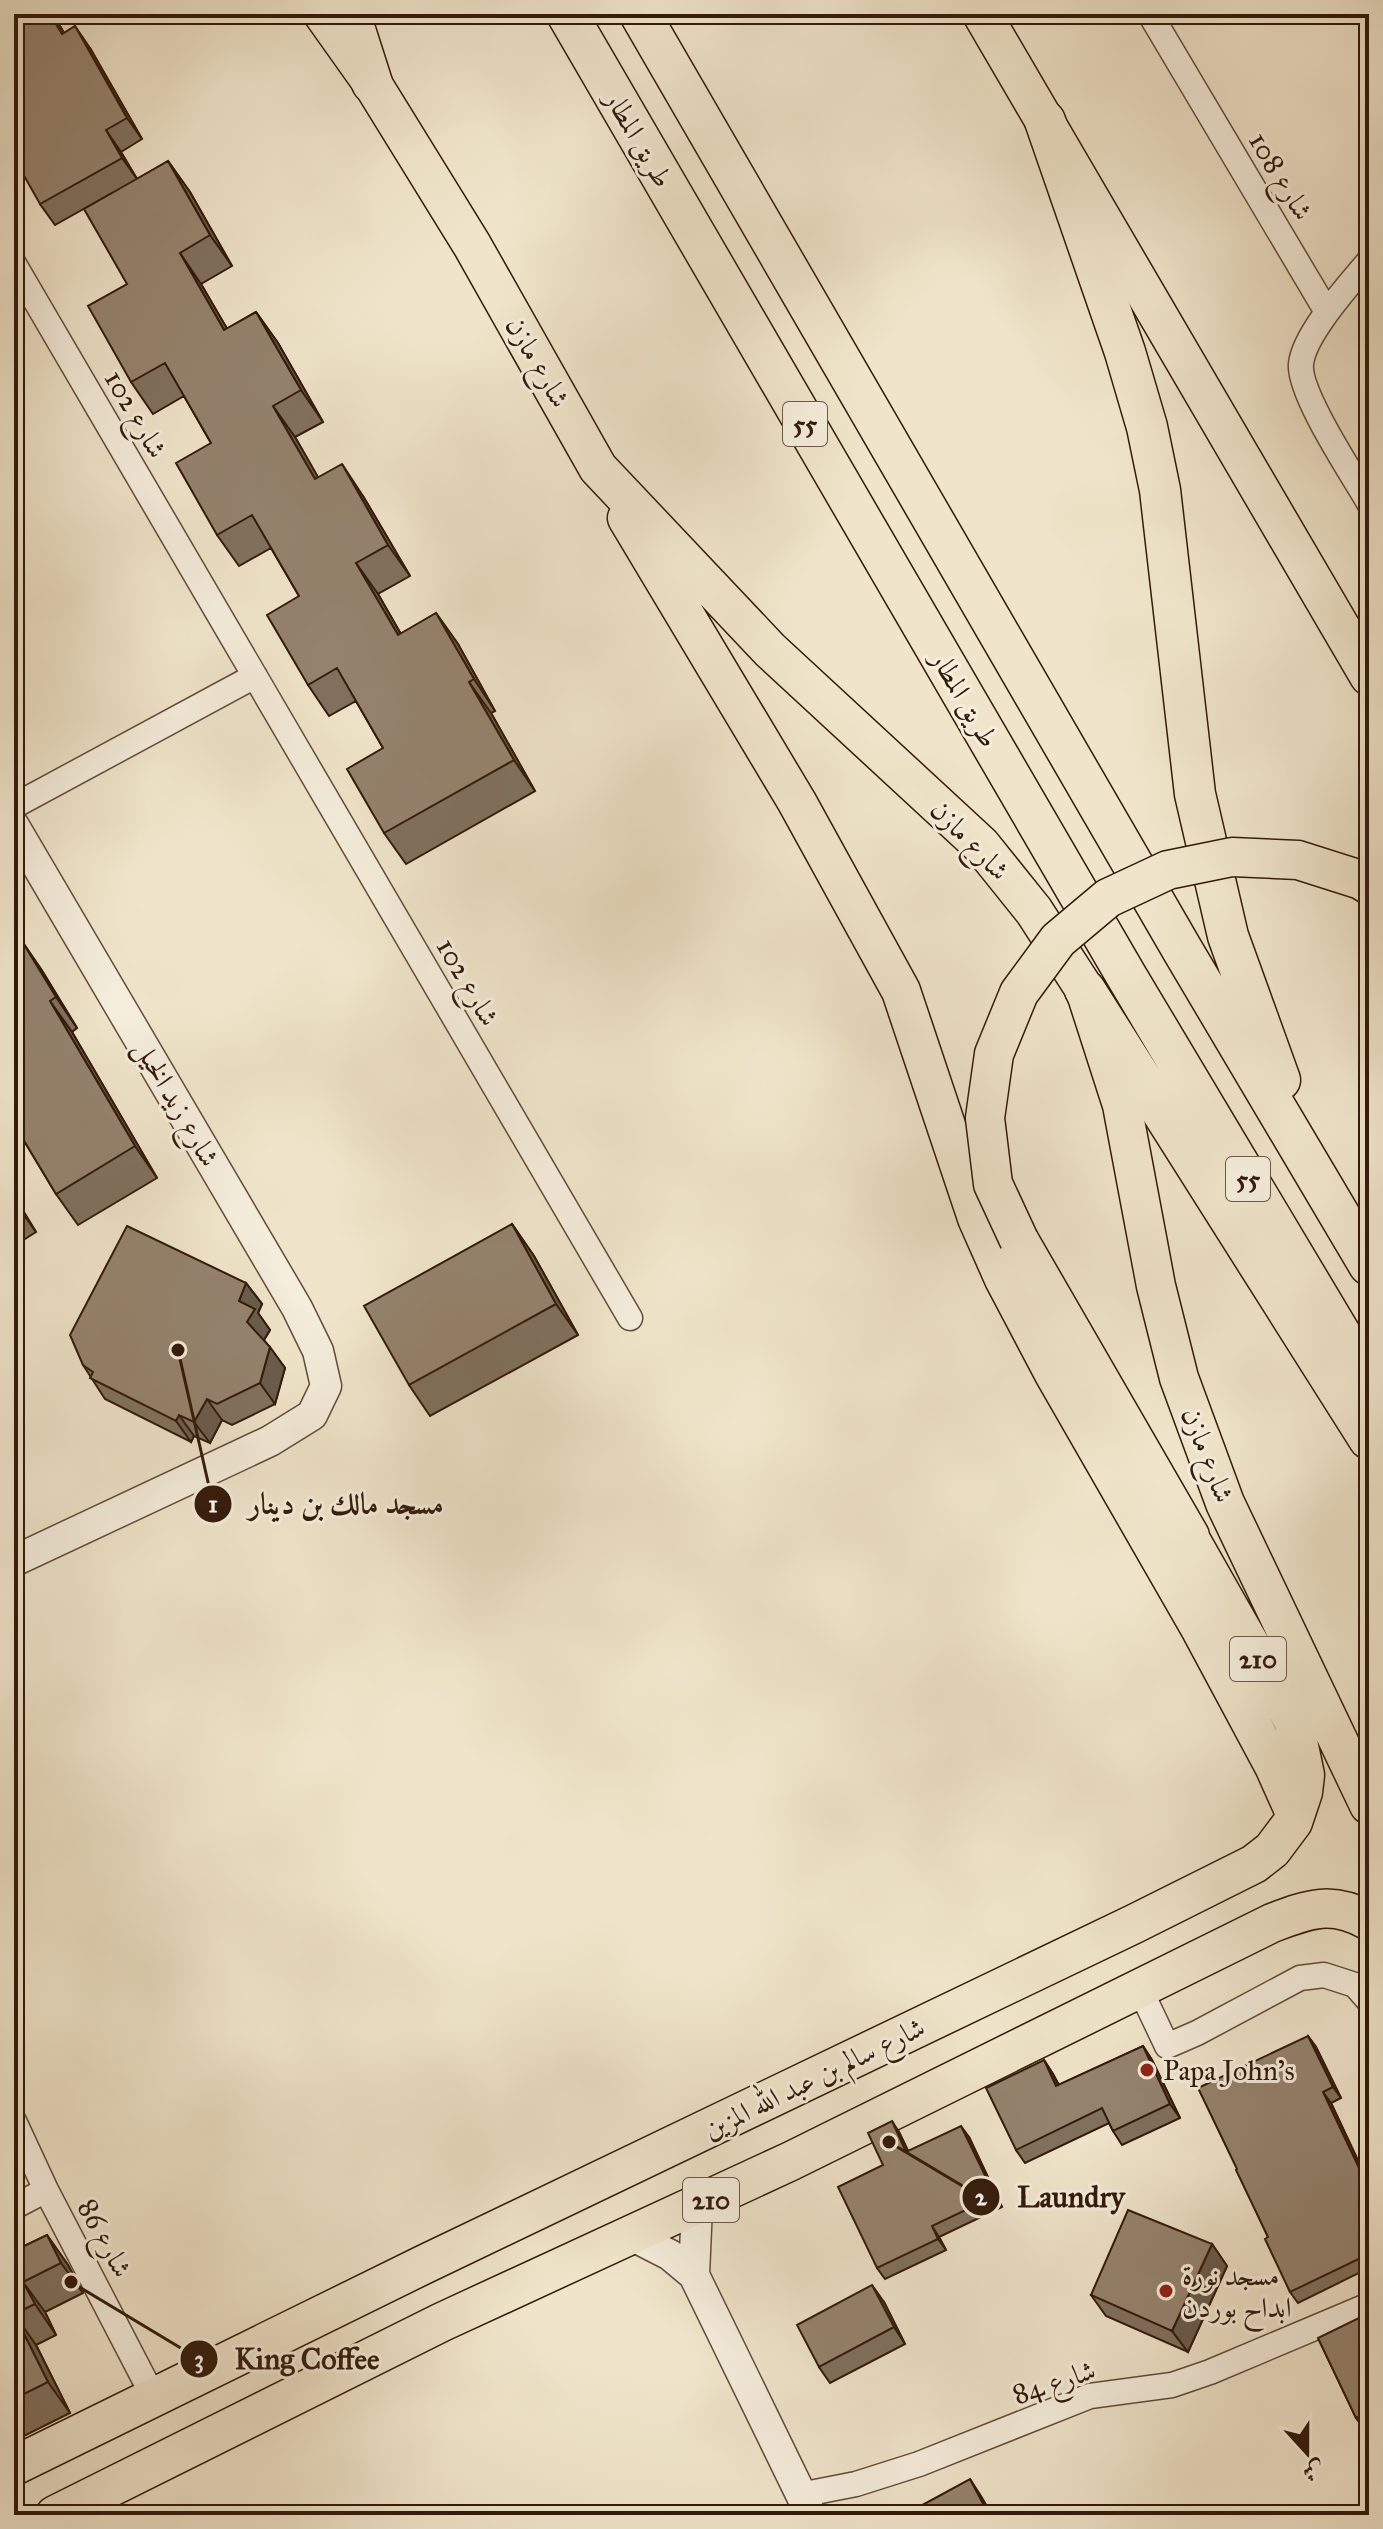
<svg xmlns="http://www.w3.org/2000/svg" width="1383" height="2529" viewBox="0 0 1383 2529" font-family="'IM FELL Great Primer',Amiri,serif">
<rect width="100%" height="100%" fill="#f0e5cb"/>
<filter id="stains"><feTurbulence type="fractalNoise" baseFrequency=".0025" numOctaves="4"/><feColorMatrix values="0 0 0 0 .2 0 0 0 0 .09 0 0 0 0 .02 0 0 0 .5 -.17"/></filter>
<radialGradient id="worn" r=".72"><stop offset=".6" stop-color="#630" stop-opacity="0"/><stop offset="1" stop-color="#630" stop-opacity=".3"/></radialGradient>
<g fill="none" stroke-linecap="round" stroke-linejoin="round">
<g stroke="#624c3a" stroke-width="27">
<path id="minor" d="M 1150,14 L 1327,312
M 1369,261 C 1349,285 1304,334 1301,364 C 1298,393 1353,475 1369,503
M 14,264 L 630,1318
M 14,806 L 255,676
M 1140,1989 L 1167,2046 L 1197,2033 L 1300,1978 L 1324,1975 L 1355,1985 L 1369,2001
M 14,2121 L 46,2190 L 154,2398
M 14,2207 L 46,2190
M 800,2495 L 856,2484 L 919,2464 L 1090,2396 L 1172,2385 L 1210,2372 L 1369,2305"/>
</g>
<g stroke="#624c3a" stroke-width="33">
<path id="tertiary" d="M 14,826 L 297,1308 L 318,1351 L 326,1386 L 312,1415 L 270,1441 L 14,1561
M 633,2236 L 670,2255 L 694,2275 L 811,2515
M 694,2275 L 697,2206"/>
</g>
<g stroke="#32190a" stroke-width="41">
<path id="primary" d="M 323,14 L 372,83 L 472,245 L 598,468 L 770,650 L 981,845 L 1034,911 L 1085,990 L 1122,1105 L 1156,1286 L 1179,1378 L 1225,1503 L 1369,1805
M 982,14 L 1369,676
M 627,518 L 797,802 L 901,991 L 977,1218 L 1004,1279 L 1053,1372 L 1200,1628 L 1274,1766 L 1295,1813
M 1019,1240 L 1190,1536
M 14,2466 L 425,2264 L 1134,1924 L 1254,1864 L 1272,1850 L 1293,1822 L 1303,1792 L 1305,1775 L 1294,1722 L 1176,1514
M 55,2515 L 442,2322 L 791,2161 L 1272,1923 C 1309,1909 1332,1900 1369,1921"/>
</g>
<g stroke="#32190a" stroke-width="43">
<path id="trunk" d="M 350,14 L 372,83
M 567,14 L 1127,977 L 1369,1382
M 640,14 L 1183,951 L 1369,1265
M 1045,121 L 1125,352 L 1147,427 L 1160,490 L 1195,794 L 1228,936 L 1280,1080
M 1085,990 L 1369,1439"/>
</g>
<use href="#minor" stroke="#f5eedd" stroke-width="24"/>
<use href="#tertiary" stroke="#f5eedd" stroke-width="30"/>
<use href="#primary" stroke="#f0e5cb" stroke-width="38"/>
<use href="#trunk" stroke="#f0e5cb" stroke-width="40"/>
<g stroke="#32190a" stroke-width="41" stroke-linecap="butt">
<path id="primary-bridge" d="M 1019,1240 L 993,1184 L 985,1118 L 994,1054 L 1019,993 L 1058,940 L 1108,898 L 1168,870 L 1232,857 L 1298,860 L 1361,880 L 1369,885"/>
</g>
<use href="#primary-bridge" stroke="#f0e5cb" stroke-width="38"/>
</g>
<path fill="#80715f" stroke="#32190a" stroke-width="2" d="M 14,14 L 53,14 L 64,33 L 90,48 L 142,139 L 121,152 L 137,179 L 168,161 L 190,192 L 232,266 L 201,284 L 227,329 L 256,312 L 278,343 L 323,422 L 295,437 L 318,478 L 363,496 L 410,576 L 378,594 L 401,634 L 436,613 L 458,644 L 495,711 L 491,713 L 535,791 L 406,864 L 384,833 L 383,748 L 356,701 L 329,716 L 308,685 L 299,596 L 271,548 L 239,566 L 217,535 L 211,443 L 184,396 L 153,414 L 131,382 L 127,284 L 112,193 L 55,225 L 40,204 Z
M 14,932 L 41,969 L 77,1028 L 72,1032 L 157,1178 L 78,1225 L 56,1194 L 14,1124 Z
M 14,1196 L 36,1232 L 14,1246 Z
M 512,1224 L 534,1256 L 578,1335 L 430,1416 L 409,1385 Z
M 246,1283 L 262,1304 L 258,1313 L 270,1330 L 264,1340 L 285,1368 L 275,1404 L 232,1425 L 222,1420 L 210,1443 L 194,1436 L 191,1442 L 105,1399 L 83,1365 Z
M 1308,2036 L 1316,2047 L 1341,2098 L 1331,2103 L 1369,2184 L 1369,2268 L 1298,2303 L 1290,2292 L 1268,2237 L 1237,2169 Z
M 1143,2046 L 1152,2060 L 1180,2118 L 1122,2145 L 1113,2131 L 1109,2123 L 1025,2163 L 1016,2150 L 1044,2060 L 1053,2074 L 1059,2085 Z
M 899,2132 L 908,2151 L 969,2137 L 1002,2207 L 939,2237 L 946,2250 L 885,2279 L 877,2268 L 883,2165 Z
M 47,2235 L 68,2265 L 83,2293 L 45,2312 L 56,2335 L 36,2345 L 70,2413 L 14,2441 L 14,2251 Z
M 1212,2244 L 1227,2266 L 1188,2352 L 1106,2316 L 1091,2295 Z
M 884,2302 L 905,2344 L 830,2383 L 819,2367 Z
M 1318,2338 L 1366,2428 L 1364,2429 L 1356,2418 Z"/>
<path fill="#685c4d" stroke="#32190a" stroke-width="2" d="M 50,14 L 53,14 L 77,55 L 62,34 Z
M 75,26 L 90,48 L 142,139 L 127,118 Z
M 106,130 L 121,152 L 137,179 L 122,158 Z
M 168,161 L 190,192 L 232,266 L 210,235 Z
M 180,253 L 201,284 L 246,361 L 224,330 Z
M 256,312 L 278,343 L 323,422 L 301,390 Z
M 273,406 L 295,437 L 337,510 L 315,479 Z
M 342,464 L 363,496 L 410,576 L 388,545 Z
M 356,563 L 378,594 L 419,666 L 398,635 Z
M 436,613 L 458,644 L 495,711 L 474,679 Z
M 469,682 L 491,713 L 535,791 L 514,760 Z
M 20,938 L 41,969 L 77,1028 L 56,997 Z
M 50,1001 L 72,1032 L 157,1178 L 135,1146 Z
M 14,1196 L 36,1232 L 14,1201 Z
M 512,1224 L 534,1256 L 578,1335 L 556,1304 Z
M 246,1283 L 262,1304 L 258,1313 L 270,1330 L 262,1343 L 247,1322 L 239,1301 Z
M 270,1347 L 285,1368 L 275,1404 L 260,1383 Z
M 207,1399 L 222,1420 L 210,1443 L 194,1422 Z
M 179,1415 L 194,1436 L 191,1442 L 176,1421 Z
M 1308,2036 L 1316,2047 L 1341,2098 L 1333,2087 Z
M 1143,2046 L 1152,2060 L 1180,2118 L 1170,2104 Z
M 1044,2060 L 1053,2074 L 1066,2100 L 1056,2086 Z
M 1323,2092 L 1331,2103 L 1369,2184 L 1369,2189 Z
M 892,2121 L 899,2132 L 914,2163 L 906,2152 Z
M 961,2126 L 969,2137 L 1002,2207 L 995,2196 Z
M 932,2226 L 939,2237 L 946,2250 L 938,2239 Z
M 47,2235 L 68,2265 L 83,2293 L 61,2263 Z
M 1212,2244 L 1227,2266 L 1188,2352 L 1172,2331 Z
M 23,2282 L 45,2312 L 56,2335 L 35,2304 Z
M 872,2285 L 884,2302 L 905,2344 L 894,2327 Z
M 14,2314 L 36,2345 L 70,2413 L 48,2382 Z
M 970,2479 L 981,2496 L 992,2515 L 989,2515 Z"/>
<path fill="#95836e" stroke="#32190a" stroke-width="2" d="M 14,14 L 50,14 L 62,34 L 75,26 L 127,118 L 106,130 L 122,158 L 40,204 L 14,158 Z
M 168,161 L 210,235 L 180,253 L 224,330 L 256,312 L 301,390 L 273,406 L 315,479 L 342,464 L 388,545 L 356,563 L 398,635 L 436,613 L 474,679 L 469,682 L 514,760 L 384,833 L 347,769 L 383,748 L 337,668 L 308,685 L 267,615 L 299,596 L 252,515 L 217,535 L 176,463 L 211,443 L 165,363 L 131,382 L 88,306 L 127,284 L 84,209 Z
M 14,937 L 16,940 L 20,938 L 56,997 L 50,1001 L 135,1146 L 56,1194 L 14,1124 Z
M 512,1224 L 556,1304 L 409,1385 L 364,1306 Z
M 127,1226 L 246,1283 L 239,1301 L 255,1309 L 247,1322 L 270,1347 L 260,1383 L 217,1404 L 207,1399 L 194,1422 L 179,1415 L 176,1421 L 90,1378 L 93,1372 L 83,1365 L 70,1335 Z
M 1308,2036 L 1333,2087 L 1323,2092 L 1369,2189 L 1369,2254 L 1290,2292 L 1265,2239 L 1268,2237 L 1236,2170 L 1237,2169 L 1198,2088 Z
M 1143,2046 L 1170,2104 L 1113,2131 L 1102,2108 L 1016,2150 L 986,2088 L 1044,2060 L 1056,2086 Z
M 892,2121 L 906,2152 L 961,2126 L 995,2196 L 932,2226 L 938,2239 L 877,2268 L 838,2187 L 883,2165 L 868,2133 Z
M 1128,2210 L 1212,2244 L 1172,2331 L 1091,2295 Z
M 47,2235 L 61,2263 L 23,2282 L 35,2304 L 14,2314 L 48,2382 L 14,2399 L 14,2251 Z
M 872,2285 L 894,2327 L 819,2367 L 797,2325 Z
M 1369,2313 L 1369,2435 L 1360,2416 L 1356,2418 L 1318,2338 Z
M 970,2479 L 989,2515 L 904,2515 Z"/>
<g fill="#8f2418" stroke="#f5eedd" stroke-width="3">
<circle cx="1147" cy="2070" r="8"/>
<circle cx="1166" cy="2291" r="8"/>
</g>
<g text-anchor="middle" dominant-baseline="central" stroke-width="6" stroke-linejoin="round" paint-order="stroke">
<g fill="#f5eedd" stroke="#6c5949" stroke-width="2">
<rect x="783" y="402" width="44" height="44" rx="6"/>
<rect x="1226" y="1157" width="44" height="44" rx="6"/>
<rect x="1230" y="1637" width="56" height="44" rx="6"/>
<rect x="683" y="2178" width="56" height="44" rx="6"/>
</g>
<g font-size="26" font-weight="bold" fill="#32190a">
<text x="805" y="424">55</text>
<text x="1248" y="1179">55</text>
<text x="1258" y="1659">210</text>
<text x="711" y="2200">210</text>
</g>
<g font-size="28" fill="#32190a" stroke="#f5eedd">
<text transform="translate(639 139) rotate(60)">طريق المطار</text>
<text transform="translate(1281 176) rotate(59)">شارع 108</text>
<text transform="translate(538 362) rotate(60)">شارع مازن</text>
<text transform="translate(136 414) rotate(60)">شارع 102</text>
<text transform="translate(965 699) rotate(60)">طريق المطار</text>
<text transform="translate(970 840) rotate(46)">شارع مازن</text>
<text transform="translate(468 982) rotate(60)">شارع 102</text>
<text transform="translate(177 1103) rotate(60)">شارع زيد الخيل</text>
<text transform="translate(1208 1455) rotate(69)">شارع مازن</text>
<text transform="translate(814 2078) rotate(-26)">شارع سالم بن عبد الله المزين</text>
<text transform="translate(105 2238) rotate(62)">شارع 86</text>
<text transform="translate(1054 2382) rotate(-18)">شارع 84</text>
</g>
<g font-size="28" fill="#32190a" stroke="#f5eedd" text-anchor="start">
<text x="1163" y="2070">Papa John's</text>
<text x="1182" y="2275">مسجد نورة<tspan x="1182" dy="32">ابداح بوردن</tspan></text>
</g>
</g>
<path fill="none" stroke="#32190a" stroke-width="3" d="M178 1350L213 1504M889 2142L981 2197M71 2282L199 2359"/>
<g fill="#32190a" stroke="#f5eedd" stroke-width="3">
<circle cx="178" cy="1350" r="8"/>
<circle cx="889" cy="2142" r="8"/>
<circle cx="71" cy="2282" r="8"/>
<circle cx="213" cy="1504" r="20"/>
<circle cx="981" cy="2197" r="20"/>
<circle cx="199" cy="2359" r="20"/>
</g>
<g font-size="24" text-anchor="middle" font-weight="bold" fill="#fff">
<text x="213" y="1512">1</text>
<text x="981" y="2205">2</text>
<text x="199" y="2367">3</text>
</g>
<g font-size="30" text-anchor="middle" font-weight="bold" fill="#32190a" stroke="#f5eedd" stroke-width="6" stroke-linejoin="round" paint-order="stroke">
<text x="346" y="1514">مسجد مالك بن دينار</text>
<text x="1071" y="2207">Laundry</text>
<text x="307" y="2369">King Coffee</text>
</g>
<rect width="1383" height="2529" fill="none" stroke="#f0e5cb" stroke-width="48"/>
<rect x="16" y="16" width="1351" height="2497" fill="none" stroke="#32190a" stroke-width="4"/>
<rect x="24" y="24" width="1335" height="2481" fill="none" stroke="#32190a" stroke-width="2"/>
<g transform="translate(1307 2453) rotate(159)" stroke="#f5eedd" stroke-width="6" paint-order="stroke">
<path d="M0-6L14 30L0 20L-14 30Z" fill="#32190a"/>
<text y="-12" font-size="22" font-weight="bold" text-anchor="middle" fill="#32190a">ش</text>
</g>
<rect width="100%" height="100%" filter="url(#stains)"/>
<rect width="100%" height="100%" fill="url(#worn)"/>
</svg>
